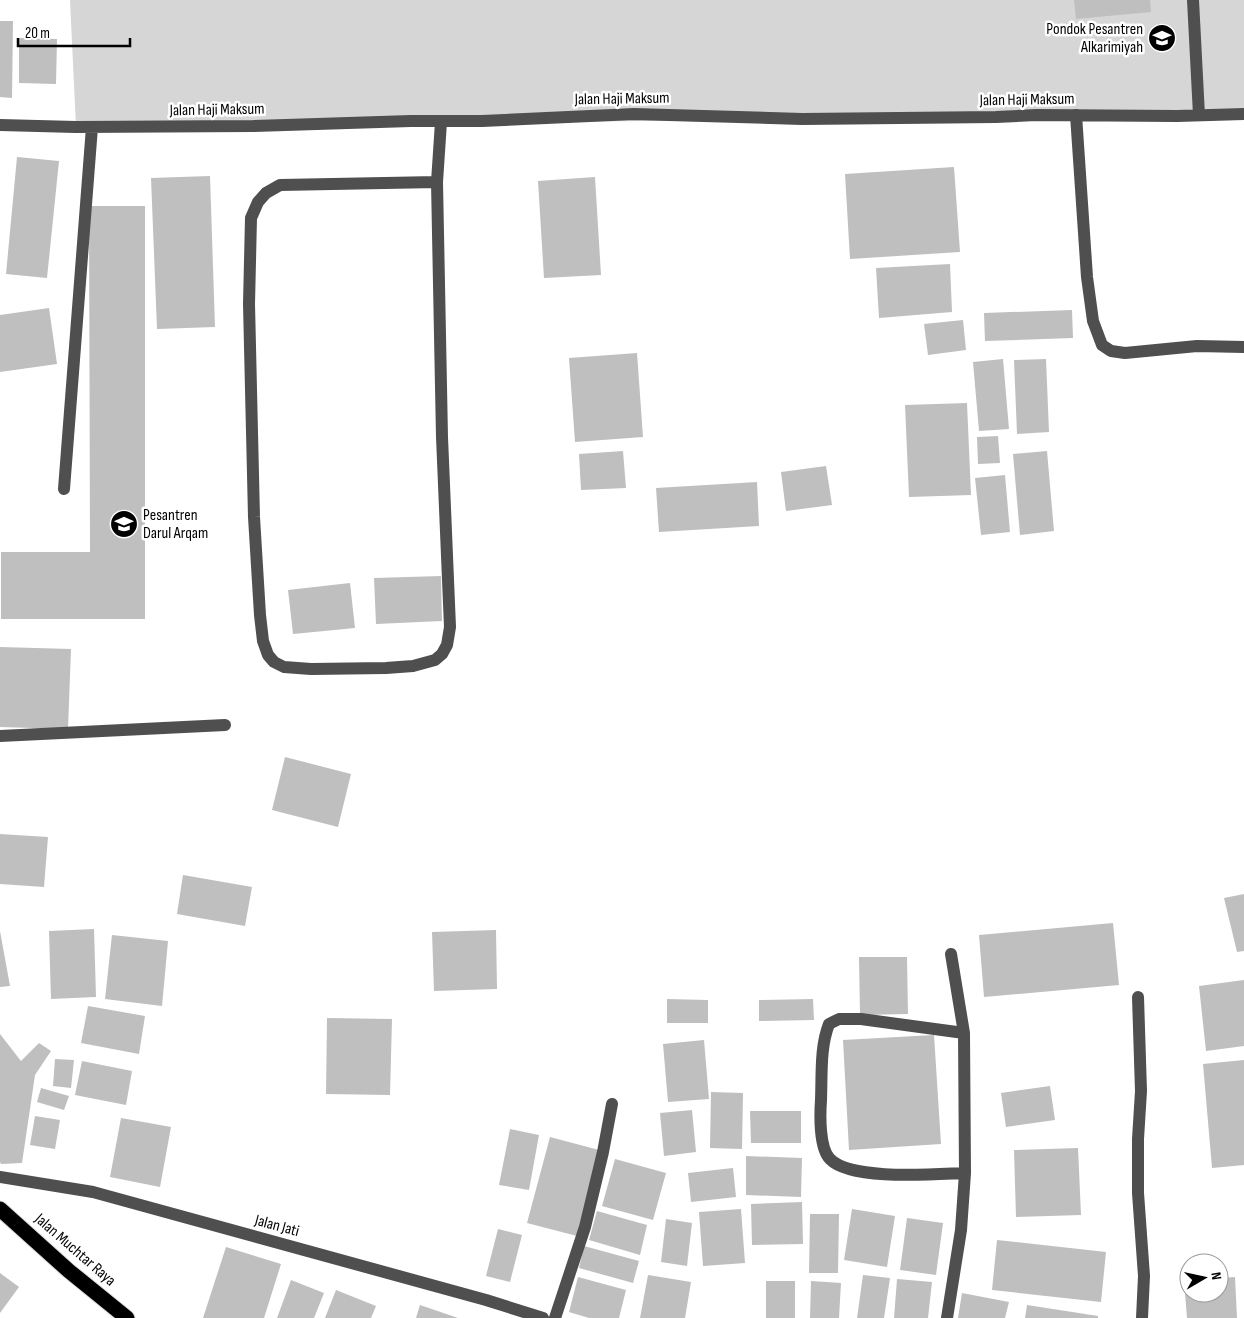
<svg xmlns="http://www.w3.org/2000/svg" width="1244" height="1318" viewBox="0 0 1244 1318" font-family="'Sofia Sans Condensed',sans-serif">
<rect width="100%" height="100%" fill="#fff"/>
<path fill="#d6d6d6" d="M 70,0 L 1244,0 L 1244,113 L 1199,115 L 76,127 Z"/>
<path fill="#bfbfbf" d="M 1074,0 L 1150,0 L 1151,12 L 1076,19 Z
M 0,21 L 13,21 L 12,98 L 0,97 Z
M 19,38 L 57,39 L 56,84 L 19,83 Z
M 17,157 L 59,161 L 47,278 L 6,274 Z
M 954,167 L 960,252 L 850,259 L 845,174 Z
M 210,176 L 215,327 L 157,329 L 151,178 Z
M 595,177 L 601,275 L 544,278 L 538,181 Z
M 89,206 L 145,206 L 145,619 L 1,619 L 1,552 L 90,552 Z
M 950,264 L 952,312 L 879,318 L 876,268 Z
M 49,308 L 57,364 L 0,372 L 0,315 Z
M 1072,310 L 1073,338 L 985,341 L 984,313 Z
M 963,320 L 966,350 L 928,355 L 924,324 Z
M 637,353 L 643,437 L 575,442 L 569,358 Z
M 1003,359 L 1009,429 L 979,431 L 973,362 Z
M 1046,359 L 1049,432 L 1017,434 L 1014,360 Z
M 967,403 L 971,495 L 909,497 L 905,405 Z
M 998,436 L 1000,463 L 978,464 L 977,437 Z
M 623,451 L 626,488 L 581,490 L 579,454 Z
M 1047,451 L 1054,531 L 1020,535 L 1013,454 Z
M 826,466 L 832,505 L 786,511 L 781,472 Z
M 1005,475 L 1010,532 L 981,535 L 975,478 Z
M 757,482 L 759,526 L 659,532 L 656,488 Z
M 441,576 L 442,621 L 376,624 L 374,578 Z
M 350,583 L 355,628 L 293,634 L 288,590 Z
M 0,647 L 71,649 L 68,729 L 0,727 Z
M 285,757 L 351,774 L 338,827 L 272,810 Z
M 0,834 L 48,837 L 44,887 L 0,884 Z
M 183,875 L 252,887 L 245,926 L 177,914 Z
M 1244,894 L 1244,951 L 1237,952 L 1224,898 Z
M 1113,923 L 1119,985 L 984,997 L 979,935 Z
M 94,929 L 96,997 L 51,999 L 49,931 Z
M 496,930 L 497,989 L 434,991 L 432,932 Z
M 0,931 L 10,986 L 0,987 Z
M 112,935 L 168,941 L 162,1006 L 105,999 Z
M 859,957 L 907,957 L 908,1014 L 860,1015 Z
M 1244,980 L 1244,1046 L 1206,1051 L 1199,986 Z
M 667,999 L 708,1000 L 708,1023 L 667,1023 Z
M 813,999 L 814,1020 L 759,1021 L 759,1000 Z
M 88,1006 L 145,1016 L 139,1054 L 81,1043 Z
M 327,1018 L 392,1019 L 390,1095 L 326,1094 Z
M 0,1034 L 21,1061 L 39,1043 L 51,1051 L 35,1075 L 22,1163 L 1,1164 L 0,1162 Z
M 934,1035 L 941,1144 L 849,1150 L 843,1040 Z
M 704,1040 L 709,1099 L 668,1102 L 663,1044 Z
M 55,1059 L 74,1060 L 71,1088 L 53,1086 Z
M 1244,1060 L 1244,1165 L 1212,1168 L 1203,1064 Z
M 82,1061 L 132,1071 L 126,1105 L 75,1095 Z
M 1050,1086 L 1055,1120 L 1006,1127 L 1001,1093 Z
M 41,1088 L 69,1096 L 64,1110 L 37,1102 Z
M 711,1092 L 743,1093 L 742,1149 L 710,1148 Z
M 692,1110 L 696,1152 L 664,1156 L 660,1113 Z
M 750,1111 L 801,1111 L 801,1143 L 751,1143 Z
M 35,1116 L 60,1120 L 55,1149 L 30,1145 Z
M 121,1118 L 171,1127 L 160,1187 L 110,1177 Z
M 510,1129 L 539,1135 L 529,1190 L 499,1185 Z
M 550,1137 L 599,1150 L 577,1236 L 527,1223 Z
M 1078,1148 L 1081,1215 L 1016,1217 L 1014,1150 Z
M 746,1156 L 802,1158 L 801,1197 L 746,1195 Z
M 615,1159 L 666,1173 L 653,1220 L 602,1206 Z
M 733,1168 L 736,1197 L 691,1202 L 688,1173 Z
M 802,1202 L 803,1244 L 752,1245 L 751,1204 Z
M 741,1209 L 745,1263 L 703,1266 L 699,1212 Z
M 852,1209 L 895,1216 L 887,1267 L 844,1260 Z
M 597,1211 L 647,1225 L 640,1255 L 589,1240 Z
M 810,1214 L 839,1214 L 838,1273 L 809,1273 Z
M 907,1218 L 943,1223 L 936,1275 L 900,1270 Z
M 666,1219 L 692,1223 L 687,1266 L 661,1262 Z
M 498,1229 L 522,1235 L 510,1282 L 486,1276 Z
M 997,1240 L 1106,1252 L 1101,1302 L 992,1290 Z
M 584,1246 L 639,1261 L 633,1283 L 579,1268 Z
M 226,1247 L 281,1264 L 264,1318 L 203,1318 Z
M 0,1273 L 19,1287 L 0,1313 Z
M 648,1275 L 691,1282 L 685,1318 L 640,1318 Z
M 863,1275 L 890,1278 L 884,1318 L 857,1318 Z
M 578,1277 L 626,1290 L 619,1318 L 589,1318 L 569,1312 Z
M 1235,1277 L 1237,1318 L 1187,1318 L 1184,1280 L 1189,1280 L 1189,1293 L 1219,1293 L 1219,1278 Z
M 897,1279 L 932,1282 L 928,1318 L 894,1318 Z
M 291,1280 L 324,1293 L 314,1318 L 277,1318 Z
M 766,1281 L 795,1281 L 795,1318 L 766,1318 Z
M 811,1281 L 841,1283 L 839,1318 L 810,1318 Z
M 336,1290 L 376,1306 L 371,1318 L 325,1318 Z
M 962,1293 L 1009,1302 L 1005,1318 L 958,1318 Z
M 420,1305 L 458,1318 L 416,1318 Z
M 1027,1305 L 1098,1316 L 1098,1318 L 1025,1318 Z"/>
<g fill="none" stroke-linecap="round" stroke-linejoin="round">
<g stroke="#dbdbdb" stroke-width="17">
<path id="highway" d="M 0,1209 L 69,1271 L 127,1318"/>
</g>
<path stroke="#4f4f4f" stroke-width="12" d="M 1193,0 L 1199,115
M 1076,115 L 1087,277 L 1093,321 L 1102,345 L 1111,351 L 1125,353 L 1197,346 L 1244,347
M 0,125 L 76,127 L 253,126 L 411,121 L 482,121 L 634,114 L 802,119 L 996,117 L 1036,115 L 1177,116 L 1244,114
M 437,182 L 280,185 L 266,193 L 258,202 L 251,218 L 249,304 L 254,517 L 260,615 L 263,641 L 268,655 L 274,662 L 284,667 L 311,669 L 386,668 L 413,666 L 435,660 L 442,654 L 447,645 L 450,627 L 442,437 L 437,182 L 441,122
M 64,489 L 92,127
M 0,736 L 225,725
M 1138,997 L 1141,1091 L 1138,1139 L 1138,1193 L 1144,1276 L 1142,1318
M 964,1033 L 861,1019 L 839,1019 L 829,1024 C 820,1047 822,1074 821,1100 C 820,1114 819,1148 830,1159 C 851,1181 935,1174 965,1173
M 0,1177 L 93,1192 L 486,1300 L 543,1318
M 555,1318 L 585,1227 L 603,1152 L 612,1104
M 947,1318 L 961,1230 L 965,1173 L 964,1033 L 951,954"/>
<use href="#highway" stroke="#000" stroke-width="15"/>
</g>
<defs>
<g id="school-disc" transform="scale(1.4375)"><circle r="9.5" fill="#000" stroke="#fff"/><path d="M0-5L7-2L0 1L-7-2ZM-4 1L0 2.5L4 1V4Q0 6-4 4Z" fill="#fff"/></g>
</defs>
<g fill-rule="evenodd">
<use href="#school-disc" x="1162" y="38"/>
<use href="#school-disc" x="124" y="524"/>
</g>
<g text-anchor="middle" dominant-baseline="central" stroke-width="5" stroke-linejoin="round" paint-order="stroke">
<g font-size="16" fill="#000" stroke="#fff" text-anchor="end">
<text x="1143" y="29">Pondok Pesantren<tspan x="1143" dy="18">Alkarimiyah</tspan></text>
<text x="143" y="515" text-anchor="start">Pesantren<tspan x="143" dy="18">Darul Arqam</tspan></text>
</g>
<g font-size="16" fill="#000" stroke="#fff">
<text transform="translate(622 99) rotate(-1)">Jalan Haji Maksum</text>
<text transform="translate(1027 100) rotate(-1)">Jalan Haji Maksum</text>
<text transform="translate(217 110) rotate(-1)">Jalan Haji Maksum</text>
<text transform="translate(277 1226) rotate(15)">Jalan Jati</text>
<text transform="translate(75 1250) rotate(41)">Jalan Muchtar Raya</text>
</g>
</g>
<g transform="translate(1204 1278) rotate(81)"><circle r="24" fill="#ffffff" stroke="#999999"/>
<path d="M0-4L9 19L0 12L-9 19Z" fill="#000000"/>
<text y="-8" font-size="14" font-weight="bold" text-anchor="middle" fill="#000000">N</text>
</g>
<path d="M18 38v8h112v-8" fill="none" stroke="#000000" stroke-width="2.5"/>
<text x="25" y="38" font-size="15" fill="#000000" stroke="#ffffff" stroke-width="4" paint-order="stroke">20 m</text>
</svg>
